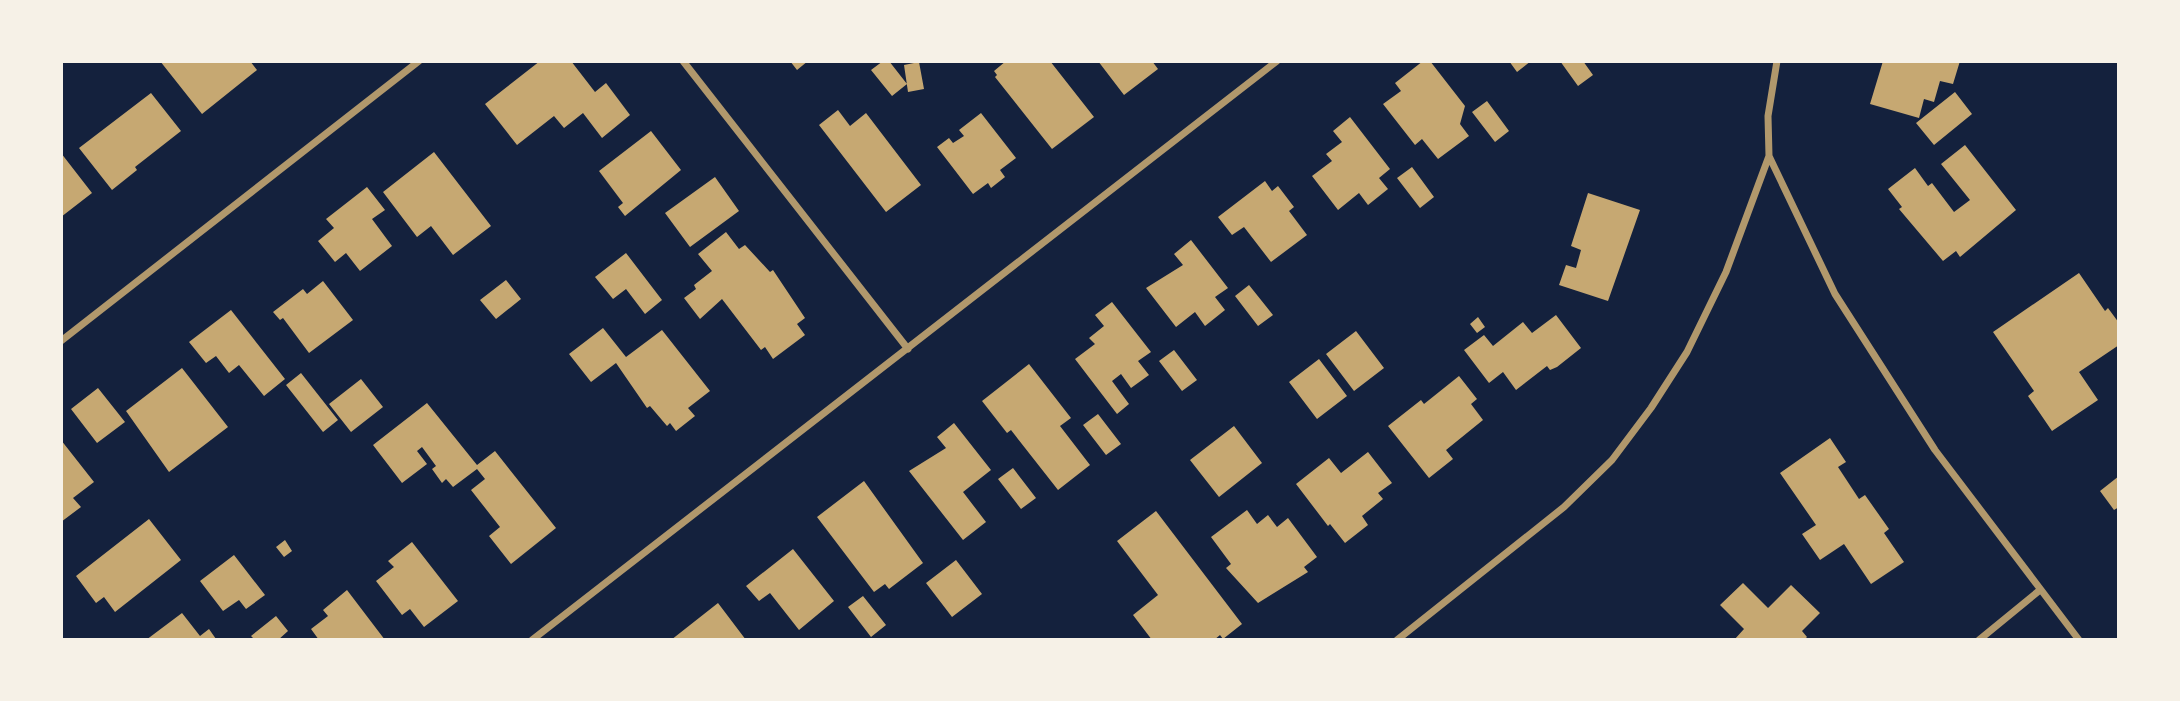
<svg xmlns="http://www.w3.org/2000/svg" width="2180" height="701" viewBox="0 0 2180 701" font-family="Ubuntu,sans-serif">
<rect width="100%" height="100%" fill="#14213d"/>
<path fill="#c6a872" d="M 160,61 L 250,61 L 257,70 L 202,114 Z
M 540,61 L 571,61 L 595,92 L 606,83 L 630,115 L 602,138 L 583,113 L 564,128 L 554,116 L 517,145 L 485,104 Z
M 790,61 L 808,61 L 797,70 Z
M 883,61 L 889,61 L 907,84 L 892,96 L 871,70 Z
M 1006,61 L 1050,61 L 1094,117 L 1052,149 L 995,77 L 997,75 L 994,71 Z
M 1098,61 L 1152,61 L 1158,69 L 1124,95 Z
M 1423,61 L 1430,61 L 1465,106 L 1460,124 L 1469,136 L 1438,159 L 1422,139 L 1415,145 L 1383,104 L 1401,91 L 1395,83 Z
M 1509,61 L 1531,61 L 1517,72 Z
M 1560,61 L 1583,61 L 1593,75 L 1578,86 Z
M 1883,61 L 1960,61 L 1953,84 L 1940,81 L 1934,102 L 1924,99 L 1919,118 L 1870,104 Z
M 919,62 L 924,89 L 908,92 L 904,65 Z
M 1955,92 L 1972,114 L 1934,145 L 1916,123 Z
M 151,93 L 181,131 L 135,167 L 137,170 L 112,190 L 79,148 Z
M 1487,101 L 1509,131 L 1495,142 L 1472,112 Z
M 838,110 L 850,126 L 866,113 L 921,185 L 886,212 L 819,125 Z
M 981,113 L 1016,158 L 1000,170 L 1005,177 L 991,188 L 988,183 L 973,194 L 937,147 L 949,138 L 953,143 L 964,136 L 959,130 Z
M 1350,117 L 1390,169 L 1379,178 L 1388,189 L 1368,205 L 1359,193 L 1338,210 L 1312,176 L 1332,161 L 1326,154 L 1342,142 L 1333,131 Z
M 651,131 L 681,170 L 625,216 L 618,207 L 623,203 L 599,171 Z
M 1965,145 L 2016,210 L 1960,257 L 1956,251 L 1943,261 L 1899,209 L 1902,207 L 1888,189 L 1915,168 L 1928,186 L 1932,183 L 1954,212 L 1970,200 L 1941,164 Z
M 434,152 L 491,226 L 453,255 L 431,226 L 417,237 L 383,192 Z
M 61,153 L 92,193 L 61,217 Z
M 1412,167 L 1434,197 L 1420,208 L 1397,178 Z
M 715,177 L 739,211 L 690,247 L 665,213 Z
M 1265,181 L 1272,191 L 1278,186 L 1294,207 L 1289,211 L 1307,235 L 1271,262 L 1244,227 L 1232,235 L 1218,217 Z
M 367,187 L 385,210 L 372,219 L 392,246 L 360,271 L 346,253 L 335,262 L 318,241 L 334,228 L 326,219 Z
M 1588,193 L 1640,210 L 1608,301 L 1559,285 L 1566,265 L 1576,268 L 1581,250 L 1571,246 Z
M 726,232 L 739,249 L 745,245 L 770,272 L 773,270 L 805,318 L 797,324 L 805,335 L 773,359 L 765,347 L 761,350 L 722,299 L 700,319 L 684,298 L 696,289 L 694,285 L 712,271 L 698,254 Z
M 1191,240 L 1228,288 L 1215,297 L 1225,310 L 1205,326 L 1195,312 L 1176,327 L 1146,288 L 1183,265 L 1174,254 Z
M 626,253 L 662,300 L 645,314 L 626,289 L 613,299 L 595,277 Z
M 2079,273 L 2105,311 L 2108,308 L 2119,323 L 2119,345 L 2079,372 L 2098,400 L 2052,431 L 2028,396 L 2034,391 L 1993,332 Z
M 506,280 L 521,299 L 496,319 L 480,300 Z
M 323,281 L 353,320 L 309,353 L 283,318 L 280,320 L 273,312 L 303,289 L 307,294 Z
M 1249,285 L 1273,315 L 1258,326 L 1235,296 Z
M 1112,302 L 1151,352 L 1138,361 L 1149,375 L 1131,388 L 1121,374 L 1112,381 L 1129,404 L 1117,414 L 1075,359 L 1095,344 L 1089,338 L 1104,326 L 1095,315 Z
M 231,310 L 285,379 L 264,396 L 239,365 L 229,373 L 216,356 L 206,363 L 189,342 Z
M 1556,315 L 1581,348 L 1557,367 L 1550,370 L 1547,366 L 1516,390 L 1503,372 L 1489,383 L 1464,350 L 1484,335 L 1493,346 L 1523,322 L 1532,333 Z
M 1478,317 L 1485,327 L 1477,333 L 1470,324 Z
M 603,328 L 626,357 L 662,330 L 710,391 L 688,408 L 695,416 L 676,431 L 670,423 L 667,426 L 650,406 L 647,408 L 616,363 L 591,382 L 569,354 Z
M 1356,331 L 1384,368 L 1354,391 L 1326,354 Z
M 1174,350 L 1197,380 L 1182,391 L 1159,361 Z
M 1319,359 L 1347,396 L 1317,419 L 1289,382 Z
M 1029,364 L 1071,418 L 1060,426 L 1090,465 L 1058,490 L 1011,430 L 1007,433 L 982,401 Z
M 182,368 L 228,427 L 169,472 L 126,411 Z
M 301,373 L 338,420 L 323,432 L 286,385 Z
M 1459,376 L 1477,399 L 1471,404 L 1483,420 L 1446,450 L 1453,459 L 1429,478 L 1388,426 L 1421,400 L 1424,404 Z
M 361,379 L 383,407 L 351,432 L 329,404 Z
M 98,388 L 125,422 L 97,443 L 71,409 Z
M 427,403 L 477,465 L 495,451 L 556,528 L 511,564 L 489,536 L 500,527 L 471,490 L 485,479 L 477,469 L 453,487 L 446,479 L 442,483 L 432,469 L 436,466 L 422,447 L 417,451 L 427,464 L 402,483 L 373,445 Z
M 1098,414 L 1121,444 L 1106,455 L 1083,425 Z
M 954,423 L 991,470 L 963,492 L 986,522 L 963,540 L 909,471 L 946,448 L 937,437 Z
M 1234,426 L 1262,463 L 1219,497 L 1190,460 Z
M 1830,438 L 1846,462 L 1838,467 L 1859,499 L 1865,495 L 1889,529 L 1884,533 L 1904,562 L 1871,584 L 1844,544 L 1820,560 L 1802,534 L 1816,525 L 1780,473 Z
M 61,440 L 94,482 L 73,498 L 81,507 L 61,522 Z
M 1368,452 L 1392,483 L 1378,493 L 1383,499 L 1362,516 L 1368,525 L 1345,543 L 1330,524 L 1328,526 L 1296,484 L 1329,458 L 1341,473 Z
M 1013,468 L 1036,498 L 1021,509 L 998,479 Z
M 2119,476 L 2119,507 L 2114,510 L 2100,491 Z
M 864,481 L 923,563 L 889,589 L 885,584 L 874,592 L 817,517 Z
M 1247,510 L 1257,524 L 1268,515 L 1277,527 L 1288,518 L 1317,557 L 1304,567 L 1308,572 L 1258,603 L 1226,568 L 1231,564 L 1211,537 Z
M 1156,511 L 1242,624 L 1223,639 L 1220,635 L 1214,640 L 1152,640 L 1133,615 L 1158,595 L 1117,541 Z
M 149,519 L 181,560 L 115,612 L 104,597 L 96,603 L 76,576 Z
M 285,540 L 292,551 L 284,557 L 276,547 Z
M 412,542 L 458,601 L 424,627 L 410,609 L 402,615 L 376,581 L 394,567 L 388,561 Z
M 793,549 L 834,601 L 799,630 L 770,593 L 759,601 L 746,586 Z
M 234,555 L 265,595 L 246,609 L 239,600 L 223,611 L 200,581 Z
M 956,560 L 982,594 L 952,617 L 926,583 Z
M 1743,583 L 1768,608 L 1791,585 L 1820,613 L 1802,631 L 1807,637 L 1804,640 L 1734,640 L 1744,629 L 1720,605 Z
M 347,590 L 385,640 L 319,640 L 311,629 L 328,616 L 323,610 Z
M 863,596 L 886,625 L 871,637 L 848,607 Z
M 718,603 L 746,640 L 671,640 Z
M 182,613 L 200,636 L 209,629 L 216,639 L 146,640 Z
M 276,616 L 288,631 L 278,640 L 255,640 L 251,636 Z"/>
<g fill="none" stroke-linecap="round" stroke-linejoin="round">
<path stroke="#b1986c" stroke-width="7" d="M 683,61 L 908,349
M 1769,156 L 1835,294 L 1935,450 L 2079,640
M 61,341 L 419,61
M 532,640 L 1277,61
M 1397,640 L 1564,507 L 1612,460 L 1651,408 L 1687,352 L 1726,272 L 1769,156 L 1768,116 L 1777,61
M 1979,640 L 2040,590"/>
</g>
<rect width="2180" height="701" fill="none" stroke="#f6f1e7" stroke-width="126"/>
</svg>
